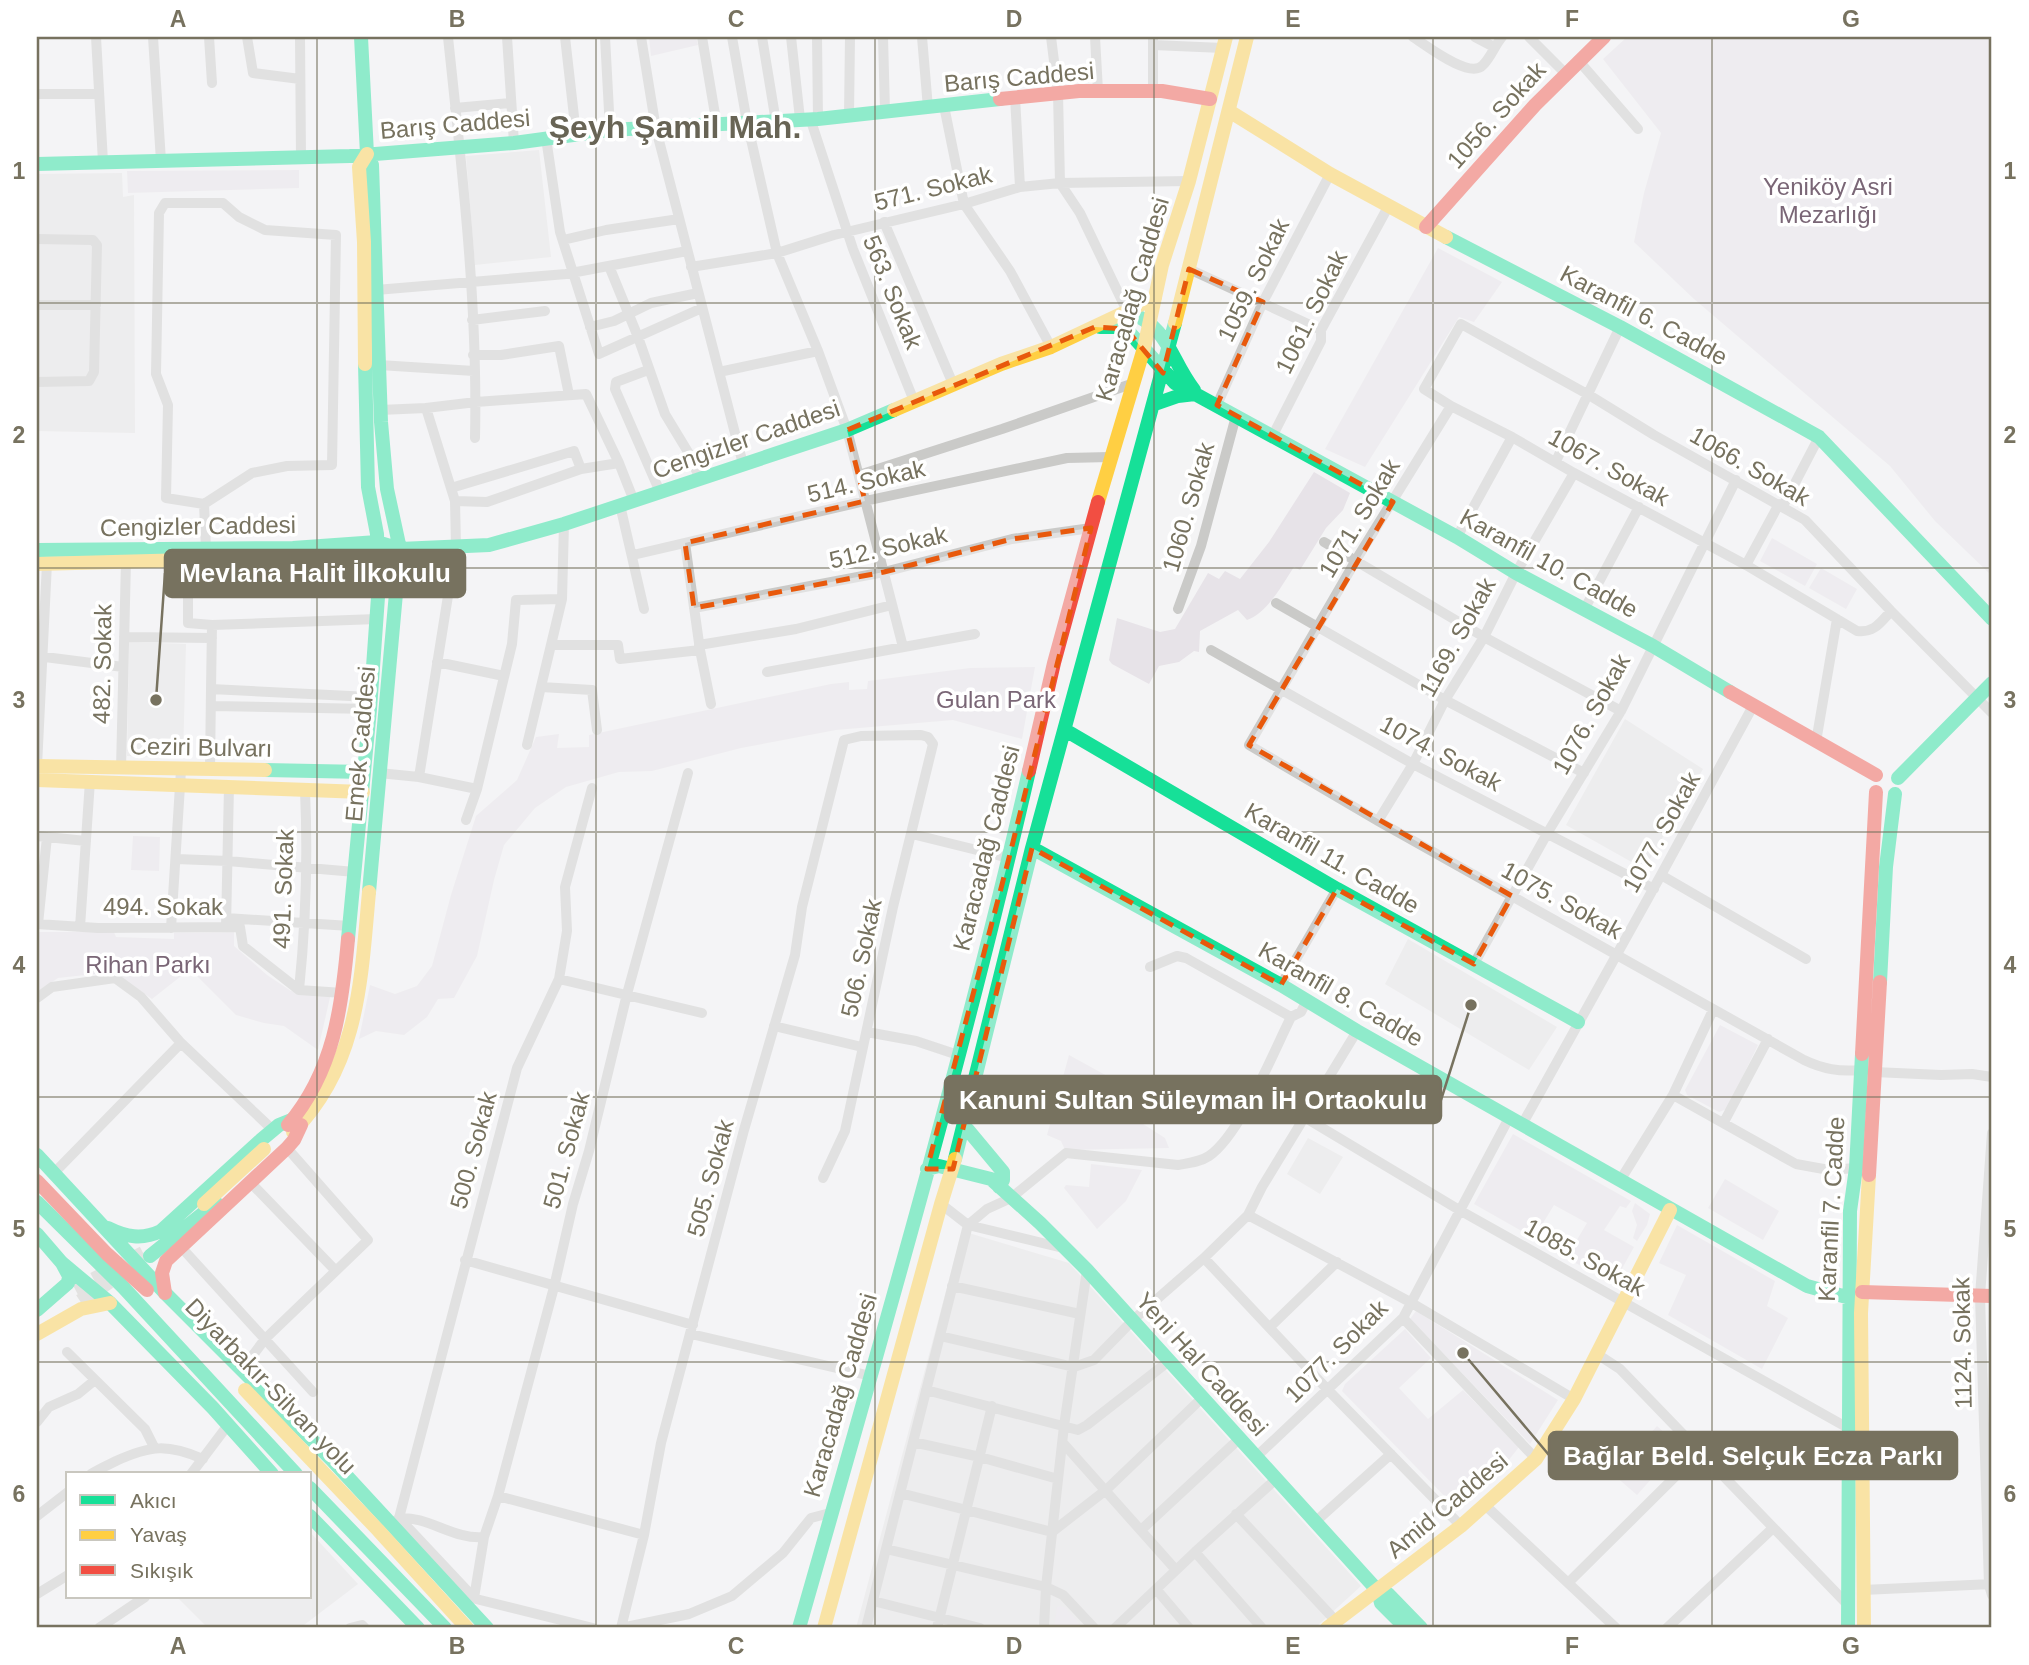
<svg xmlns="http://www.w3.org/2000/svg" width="2029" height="1665" viewBox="0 0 2029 1665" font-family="Helvetica,sans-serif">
<rect width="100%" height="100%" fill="#f4f4f5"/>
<path fill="#e5e4e4" d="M 539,150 L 551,257 L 475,265 L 466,156 Z
M 122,173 L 123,197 L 134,195 L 135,433 L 37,431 L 37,174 Z
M 129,642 L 186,644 L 183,758 L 127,756 Z
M 1625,719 L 1703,769 L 1644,869 L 1566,825 Z
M 1408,939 L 1557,1027 L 1529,1070 L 1385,984 Z
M 1308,1138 L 1343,1157 L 1320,1194 L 1287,1174 Z
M 962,1231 L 1069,1263 L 1361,1586 L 1315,1628 L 856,1628 Z
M 310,1532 L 358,1584 L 300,1628 L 208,1628 L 177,1597 L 310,1597 Z"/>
<path fill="#e7e3e8" d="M 649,37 L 696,37 L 698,45 L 651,56 Z
M 1627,37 L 1992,37 L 1992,576 L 1935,521 L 1890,466 L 1694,299 L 1634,242 L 1644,193 L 1661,133 L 1603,59 Z
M 299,170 L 299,188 L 128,193 L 127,171 Z
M 1438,248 L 1502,282 L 1474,322 L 1459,317 L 1365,467 L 1325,449 Z
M 1314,472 L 1350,493 L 1343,510 L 1326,528 L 1300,570 L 1294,567 C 1282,585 1268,612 1247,620 L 1238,610 L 1200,631 L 1199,652 L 1194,651 L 1179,662 L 1159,666 L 1149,684 L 1112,664 L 1109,660 L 1117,618 L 1160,632 L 1175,629 L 1208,573 L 1219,579 L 1225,571 L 1240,579 L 1269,542 Z
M 1772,538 L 1817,564 L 1805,586 L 1760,561 Z
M 1821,568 L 1857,589 L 1846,609 L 1809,588 Z
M 1035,667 L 1022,739 L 953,720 L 836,730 L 741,748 L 652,771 L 619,772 L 566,787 L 535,808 L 504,845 L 494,880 L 477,956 L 454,998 L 438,999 L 427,1017 L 404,1035 L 376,1031 L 359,1039 L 370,985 L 395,994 L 417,986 L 432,966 L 451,895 L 476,816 L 517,780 L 536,737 L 559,734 L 557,748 L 589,747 L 589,735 L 831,684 L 849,682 L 849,690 L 867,689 L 868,681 L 970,668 Z
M 133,836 L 160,837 L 159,871 L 131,870 Z
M 37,932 L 114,932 L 116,937 L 174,939 L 174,933 L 234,932 L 234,946 L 267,975 L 291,991 L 331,993 L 318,1050 L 284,1026 L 264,1023 L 236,1015 L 190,969 L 152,999 L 113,972 L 58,978 L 37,992 Z
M 1720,1025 L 1758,1045 L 1727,1109 L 1719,1112 L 1687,1095 L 1685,1090 Z
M 1069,1055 L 1109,1077 L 1107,1101 L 1165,1138 L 1169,1148 L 1065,1150 L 1061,1141 L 1047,1135 Z
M 1513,1134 L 1631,1201 L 1626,1208 L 1620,1206 L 1604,1230 L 1634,1247 L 1614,1283 L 1566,1258 L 1587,1223 L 1554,1205 L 1534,1238 L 1474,1204 Z
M 1091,1164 L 1142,1170 L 1126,1201 L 1097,1229 L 1064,1188 L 1066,1185 L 1089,1187 Z
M 1725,1179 L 1779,1211 L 1763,1240 L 1708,1208 Z
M 1635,1203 L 1650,1214 L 1647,1225 L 1637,1241 L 1633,1238 L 1637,1225 L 1632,1211 Z
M 1677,1225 L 1775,1281 L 1767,1306 L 1788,1318 L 1762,1369 L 1668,1315 L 1686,1275 L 1659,1263 Z
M 1416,1311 L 1558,1400 L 1530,1444 L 1410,1319 Z
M 1405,1329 L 1431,1358 L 1399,1388 L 1428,1419 L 1463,1390 L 1519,1447 L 1497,1475 L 1456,1508 L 1342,1391 L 1345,1384 Z
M 1657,1426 L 1680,1447 L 1637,1495 L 1614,1475 Z
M 1061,1606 L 1066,1608 L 1083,1628 L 1054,1628 L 1057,1607 Z"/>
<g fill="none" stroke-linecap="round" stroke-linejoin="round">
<path stroke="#cecdc8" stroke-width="14" stroke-dasharray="14 7" stroke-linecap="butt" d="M 75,1289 L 147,1251
M 80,1301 L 123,1273"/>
<path stroke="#cacac8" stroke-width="10" d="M 96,37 L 103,162
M 153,37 L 161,161
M 209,37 L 212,83
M 247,37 L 253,73 L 300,79
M 300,37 L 301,157
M 448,37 C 462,170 478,305 475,438
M 507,37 L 514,143
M 565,37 L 576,134
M 605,37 L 610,130
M 641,37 L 656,129 L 743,464
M 702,37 L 717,126
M 732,37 L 747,122 L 777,253 L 818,351 L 847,430 L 903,647
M 762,37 L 776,122
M 791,37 L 800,119
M 817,37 L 818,119
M 883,37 L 885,111
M 922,37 L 928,108
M 1051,37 L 1058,93 L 1060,183 L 1080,213 L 1127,311
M 1095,37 L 1098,91
M 1413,37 C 1426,45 1470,80 1483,65 C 1491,57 1495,45 1502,37
M 1475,37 L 1494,47
M 1529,37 L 1565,73
M 1153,45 L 1223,48
M 1578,60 L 1638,129
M 1153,91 L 1153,37
M 37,94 L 99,94
M 1015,97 L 1020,187
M 944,106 L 964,204 L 1010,271 L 1051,347
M 455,108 L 511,103
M 849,115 L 850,37
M 810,118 L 853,249 L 914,401
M 546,138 L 560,232 L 599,354 L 702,308
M 165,203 L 223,203 L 239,217 L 265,230 L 336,235 L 332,465 L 287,466 L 252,473 L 204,504 L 166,498 L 168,405 L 156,374 L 159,213 Z
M 884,222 L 953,384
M 37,239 L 93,240 L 97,245 L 94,372 L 89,381 L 37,382
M 563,240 L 606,230 L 679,219
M 609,266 L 638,337 L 665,414 L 688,452 L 700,479
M 691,267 L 777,253 L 834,235 L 964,204 L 1020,187 L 1060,183 L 1189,181
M 1189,269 L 1321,330
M 376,290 L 566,274 L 687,251
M 37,305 L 96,305
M 472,320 L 545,311
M 590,327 L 614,321 L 651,303 L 698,293
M 473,355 L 501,355 L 559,346 L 569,395
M 379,365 L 474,371
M 648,370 L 616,382 L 615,389 L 660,492
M 719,372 L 818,351
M 1217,405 L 1263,302 L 1330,174
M 1451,406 L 1512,437 L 1574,473 L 1746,565 L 1857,631 C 1874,633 1880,623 1891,611
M 426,408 L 476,402 L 586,394 L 619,463
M 380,410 L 426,408 L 455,501 L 456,546 L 419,777 L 477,789
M 1273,435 L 1321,341 L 1321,330 L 1388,207
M 1556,461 L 1620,327
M 859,475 L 1002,429 L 1134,383
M 451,488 L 574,451 L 581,469
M 455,501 L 487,502 L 581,469 L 619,463 L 634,501
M 204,504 L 206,549
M 620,505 L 644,609
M 1783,506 L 1819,437
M 1457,537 L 1512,437
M 1324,542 L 1484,637 L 1621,711
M 685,543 L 700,650 L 711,704
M 633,555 L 865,501 L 1067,458 L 1110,457
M 188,561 L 188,623 L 212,625 L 211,689 L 370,697
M 1746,565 L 1779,504
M 1276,603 L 1445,700 L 1584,773
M 694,608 L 884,572 L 1012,539 L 1091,528
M 1178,609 L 1201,546 L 1236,416
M 1584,610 L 1639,507
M 212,625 L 377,619
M 124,637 L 212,638
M 551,645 L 618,645 L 620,659 L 700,650
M 699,645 L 796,629 L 892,605
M 1211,650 L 1413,764 L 1654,889
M 37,656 L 123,667
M 437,662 L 504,676
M 767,672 L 975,634
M 541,687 L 592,690 L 597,730
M 212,706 L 370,709
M 1816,742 L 1837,619
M 527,745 L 562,599
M 37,766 L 47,563
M 121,769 L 126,561
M 210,769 L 211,689
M 379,773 L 419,777
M 466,820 L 477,789 L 512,644 L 516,600 L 562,599 L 564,524
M 1378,821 L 1413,764 L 1445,700 L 1484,637 L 1516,573 L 1574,473
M 912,834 L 1009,858
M 37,836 L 86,841
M 176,859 L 228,861 L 355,872
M 1661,875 L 1806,959
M 226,918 L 350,926
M 37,924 L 98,928 L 240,927 L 243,946 L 299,990 L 343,993
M 38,924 L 47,837
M 80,927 L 90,781
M 226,927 L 229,786
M 171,928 L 181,770
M 1474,964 L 1548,832 L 1621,711 L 1736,480
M 559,979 L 702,1013
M 1281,985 L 1337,889
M 299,990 C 306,922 308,858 305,790
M 37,998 L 52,987 L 115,978 L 141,997 L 181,1043 L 273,1130
M 1291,1017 L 1301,1012 L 1307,1000
M 774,1026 L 862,1047
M 867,1032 L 916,1041 L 958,1055
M 1860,1070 C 1839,1072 1823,1069 1804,1060 L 1378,821 L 1249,745 L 1356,560 L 1451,406 L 1424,389 L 1461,324 L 1589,395 L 1654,435 L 1805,520 L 1891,611 L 1992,713
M 1874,1072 L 1941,1075 L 1972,1074 L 1992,1077
M 1673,1095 L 1796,1164 L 1829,1170 L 1856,1168
M 1304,1117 L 1461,1211 L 1848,1428
M 1724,1122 L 1768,1039
M 1523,1123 L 1661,875 L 1753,706
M 1992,1133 L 1980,1296 L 1989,1585 L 1992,1595
M 54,1173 L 181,1043
M 1621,1179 L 1673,1095 L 1713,1010
M 251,1183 L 335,1270
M 941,1204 L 968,1225 L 1063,1248
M 1248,1215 L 1410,1302 L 1574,1399
M 181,1247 L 313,1392
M 1204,1258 L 1328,1390 L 1461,1526
M 465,1260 L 693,1325
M 952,1286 L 1080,1314
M 1403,1318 L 1536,1459
M 1270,1327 L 1337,1262
M 691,1334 L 871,1376
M 940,1336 L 1074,1367 L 1094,1360 L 1133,1320 L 1204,1258 L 1248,1215 L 1262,1187 L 1357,1031
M 67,1352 L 145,1429 L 154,1447
M 1597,1354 L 1620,1369 L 1847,1604
M 241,1371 L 265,1339 L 368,1240 L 287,1148
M 926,1390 L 1078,1430 L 1087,1425 L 1169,1361
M 37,1422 L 49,1407 L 78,1394 L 95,1380
M 913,1442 L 980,1457 L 1058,1479
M 1063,1443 L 1176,1570
M 1256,1457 L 1403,1318 L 1510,1116
M 91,1474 C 99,1469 108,1465 116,1461 C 151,1445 168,1444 203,1459
M 191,1474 L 228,1425
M 900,1493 L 1052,1532 L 1106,1490 L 1202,1398
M 498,1496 L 644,1535
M 1486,1506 L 1616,1628
M 1236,1514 L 1335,1620
M 37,1516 L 68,1492
M 399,1518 L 474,1598
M 399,1518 C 428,1516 454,1540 484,1537
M 1314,1523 L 1391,1454
M 391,1525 L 399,1518 L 517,1068 L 559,979 L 567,931 L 565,887 L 592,788
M 1141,1530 L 1240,1438
M 886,1549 L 1046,1587 L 1063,1595 L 1094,1628
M 1195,1552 L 1262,1628
M 1568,1583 L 1700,1452
M 1156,1589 L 1189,1628
M 1863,1590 L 1992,1584
M 37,1594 L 68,1575
M 468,1597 L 593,1628
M 474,1598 L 484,1537 L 498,1496 L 554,1287 L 573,1204 L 589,1151 L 627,994 L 688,773
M 873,1601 L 980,1628
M 99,1628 L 145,1597
M 350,1628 L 362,1625 L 365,1628
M 621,1628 L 644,1535 L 661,1443 L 744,1130 L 795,955 L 802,907 L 844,740 L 861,736 L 921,735 L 928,737 L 933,744 L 893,907 L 845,1131 L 823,1178
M 621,1628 L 689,1614 L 732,1596 L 783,1553 L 811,1518 L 830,1513
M 866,1628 L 968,1225 L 987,1209 L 1011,1198 L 1066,1153 L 1178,1165 C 1189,1163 1200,1162 1209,1156 C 1240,1135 1273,1053 1291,1017 L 1186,958 L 1177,956 L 1150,967
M 937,1628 L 992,1406
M 1044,1628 L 1046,1587 L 1064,1426 L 1087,1270
M 1115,1628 L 1195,1552 L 1275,1480
M 1667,1628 L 1773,1528"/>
<path stroke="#16e098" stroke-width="14" d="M 361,37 L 367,154 L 372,165 L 381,422 L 387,489 L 400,549 L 369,892
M 37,164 L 350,156 L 514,143 L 610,130 L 818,119 L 1000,99
M 1446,237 L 1620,327 L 1819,437 L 1992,619
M 1127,311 C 1171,329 1168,356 1194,390
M 1100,327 L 1119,327 L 1129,332 L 1175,383 L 1457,537 L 1516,573 L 1653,646 L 1730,692
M 1155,404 L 1178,396 L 1195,394
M 37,550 L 293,548 L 377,542 L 400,549 L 489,545 L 564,524 L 847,430 L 894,410
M 264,558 L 379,559 L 386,555
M 1065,730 L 1337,889 L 1578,1022
M 265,770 L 364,772
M 1898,778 L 1992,683
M 1032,848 L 1281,985 L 1357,1031 L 1807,1286 L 1850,1298
M 348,939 L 370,709 L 379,583 L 377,534 L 368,487 L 365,364
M 1880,982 L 1886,867 L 1895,794
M 963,1128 L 968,1130 L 1003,1172 L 1003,1180 L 999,1187
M 37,1155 L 165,1293 L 331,1459 L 487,1628
M 955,1159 L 1032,848 L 1175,323
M 927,1169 L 939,1166 L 991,1179 L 1040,1223 L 1087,1270 L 1378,1591 L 1388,1594 L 1421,1628
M 37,1202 L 123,1287 L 296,1474
M 108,1228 C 126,1237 142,1240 161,1231 L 261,1140 L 279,1125 L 294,1119
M 37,1234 L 62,1263 L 110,1303 L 213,1408 L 272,1474
M 150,1256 L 216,1203
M 37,1310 L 68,1283 L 69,1276 L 62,1263
M 310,1488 L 445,1628
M 310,1516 L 418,1628
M 1378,1591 L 1381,1603 L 1406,1628
M 799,1628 C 880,1344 963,1059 1029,771
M 1848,1628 L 1850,1211 L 1856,1168 L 1862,1054"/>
<path stroke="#ffcf43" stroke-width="14" d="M 1229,111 L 1330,174 L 1446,237
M 1175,323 L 1247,37
M 365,364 L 364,242 L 359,167 L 367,154
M 894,410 L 1001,364 L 1051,347 L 1155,298
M 1098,502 L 1144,348 L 1162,265 L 1189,181 L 1226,37
M 37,564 L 264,558
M 37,766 L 265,770
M 37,780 L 363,792
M 293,1132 C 359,1065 361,980 369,892
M 204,1204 L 264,1149
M 37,1334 L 81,1309 L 110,1303
M 245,1390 L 378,1530 L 467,1628
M 824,1628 L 941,1204 L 955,1159
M 1327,1628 L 1461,1526 L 1536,1459 L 1574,1399 L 1670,1210
M 1864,1628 L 1861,1313 L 1869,1175"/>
<path stroke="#f24e42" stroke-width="14" d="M 1000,99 L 1079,91 L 1162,91 L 1210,99
M 1426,227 L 1535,105 L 1604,37
M 1730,692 L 1876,775
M 1029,771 L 1054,663 L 1098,502
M 1862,1054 L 1876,792
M 288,1125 C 334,1071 342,1007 348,939
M 1869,1175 L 1880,982
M 37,1181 L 107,1254 L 147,1290
M 1862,1292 L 1992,1296
M 165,1293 L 162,1273 L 166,1261 L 287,1148 L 294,1140 L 301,1125"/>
</g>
<path d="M0 0H2029V1665H0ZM 1189,269 L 1263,302 L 1217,405 L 1393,502 L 1249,745 L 1512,896 L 1474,964 L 1337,889 L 1281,985 L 1032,848 L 953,1169 L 927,1169 L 1009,858 L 1091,528 L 1012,539 L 884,572 L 694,608 L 685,543 L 865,501 L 847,430 L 1095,327 L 1126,329 L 1163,373 Z" fill="#f4f4f5" fill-opacity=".55" fill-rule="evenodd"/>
<path fill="none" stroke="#e8590c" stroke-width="5" stroke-dasharray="14 9" stroke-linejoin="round" d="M 1189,269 L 1263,302 L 1217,405 L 1393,502 L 1249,745 L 1512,896 L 1474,964 L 1337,889 L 1281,985 L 1032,848 L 953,1169 L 927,1169 L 1009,858 L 1091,528 L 1012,539 L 884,572 L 694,608 L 685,543 L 865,501 L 847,430 L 1095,327 L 1126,329 L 1163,373 Z"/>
<path fill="none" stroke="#77725f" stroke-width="2" stroke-opacity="0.55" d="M 317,37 L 317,1628M 596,37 L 596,1628M 875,37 L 875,1628M 1154,37 L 1154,1628M 1433,37 L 1433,1628M 1712,37 L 1712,1628M 37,303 L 1992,303M 37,568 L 1992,568M 37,832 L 1992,832M 37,1097 L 1992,1097M 37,1362 L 1992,1362"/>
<g text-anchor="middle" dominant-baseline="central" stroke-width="7" stroke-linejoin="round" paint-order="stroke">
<g font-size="24" fill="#77725f" stroke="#fff">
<text transform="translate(1019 77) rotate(-5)">Barış Caddesi</text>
<text transform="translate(1496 115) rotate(-48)">1056. Sokak</text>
<text transform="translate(455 124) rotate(-5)">Barış Caddesi</text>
<text transform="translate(933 188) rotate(-14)">571. Sokak</text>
<text transform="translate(1253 280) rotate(-64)">1059. Sokak</text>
<text transform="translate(893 292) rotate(68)">563. Sokak</text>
<text transform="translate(1132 299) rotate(-74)">Karacadağ Caddesi</text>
<text transform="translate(1311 312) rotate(-64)">1061. Sokak</text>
<text transform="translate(1644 315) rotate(28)">Karanfil 6. Cadde</text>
<text transform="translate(746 439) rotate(-19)">Cengizler Caddesi</text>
<text transform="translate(1750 466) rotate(30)">1066. Sokak</text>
<text transform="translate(1609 467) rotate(29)">1067. Sokak</text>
<text transform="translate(866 481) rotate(-13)">514. Sokak</text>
<text transform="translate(1188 507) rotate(-74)">1060. Sokak</text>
<text transform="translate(1359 518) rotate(-59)">1071. Sokak</text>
<text transform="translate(198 526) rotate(-1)">Cengizler Caddesi</text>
<text transform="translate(888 547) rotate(-13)">512. Sokak</text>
<text transform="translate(1549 563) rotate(29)">Karanfil 10. Cadde</text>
<text transform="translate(1457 637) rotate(-61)">1169. Sokak</text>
<text transform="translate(102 664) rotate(-89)">482. Sokak</text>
<text transform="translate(1591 714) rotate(-61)">1076. Sokak</text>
<text transform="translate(360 744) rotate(-85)">Emek Caddesi</text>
<text transform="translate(201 747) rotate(1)">Ceziri Bulvarı</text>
<text transform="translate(1441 753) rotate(28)">1074. Sokak</text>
<text transform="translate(1661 832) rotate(-61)">1077. Sokak</text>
<text transform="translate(986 848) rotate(-76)">Karacadağ Caddesi</text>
<text transform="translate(1332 858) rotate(30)">Karanfil 11. Cadde</text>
<text transform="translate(283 889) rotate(-88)">491. Sokak</text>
<text transform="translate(1562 900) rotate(29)">1075. Sokak</text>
<text x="163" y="906">494. Sokak</text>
<text transform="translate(861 958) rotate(-78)">506. Sokak</text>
<text transform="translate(1341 994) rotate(30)">Karanfil 8. Cadde</text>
<text transform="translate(473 1150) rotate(-75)">500. Sokak</text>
<text transform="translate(566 1150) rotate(-75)">501. Sokak</text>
<text transform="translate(710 1178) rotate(-75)">505. Sokak</text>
<text transform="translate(1831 1209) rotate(-87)">Karanfil 7. Cadde</text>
<text transform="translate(1585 1257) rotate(29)">1085. Sokak</text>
<text transform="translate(1962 1343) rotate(-91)">1124. Sokak</text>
<text transform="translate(1336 1351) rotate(-45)">1077. Sokak</text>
<text transform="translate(1202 1364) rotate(48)">Yeni Hal Caddesi</text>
<text transform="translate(271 1386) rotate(46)">Diyarbakır-Silvan yolu</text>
<text transform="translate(840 1395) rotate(-74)">Karacadağ Caddesi</text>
<text transform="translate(1447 1505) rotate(-40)">Amid Caddesi</text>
</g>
<g font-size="24" fill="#7a6676" stroke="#fff">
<text x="1828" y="186">Yeniköy Asri<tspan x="1828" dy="28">Mezarlığı</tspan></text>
<text x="996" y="699">Gulan Park</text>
<text x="148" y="964">Rihan Parkı</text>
</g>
<g font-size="32" font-weight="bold" fill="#686455" stroke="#fff">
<text x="675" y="127">Şeyh Şamil Mah.</text>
</g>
</g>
<path fill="none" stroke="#77725f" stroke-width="2.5" d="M156 700L165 573M1471 1005L1441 1100M1463 1353L1549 1455"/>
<g fill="#77725f" stroke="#fff" stroke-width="2.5">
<circle cx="156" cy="700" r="7"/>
<circle cx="1471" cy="1005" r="7"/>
<circle cx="1463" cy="1353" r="7"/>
</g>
<g fill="#77725f" stroke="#77725f" stroke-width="2.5">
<rect x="165" y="550" width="300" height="47" rx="7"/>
<rect x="945" y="1076" width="496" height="47" rx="7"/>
<rect x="1549" y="1432" width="408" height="47" rx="7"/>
</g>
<g font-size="26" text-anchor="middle" font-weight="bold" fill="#fff">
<text x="315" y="582">Mevlana Halit İlkokulu</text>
<text x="1193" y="1109">Kanuni Sultan Süleyman İH Ortaokulu</text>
<text x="1753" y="1465">Bağlar Beld. Selçuk Ecza Parkı</text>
</g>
<rect width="2029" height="1665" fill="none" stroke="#ffffff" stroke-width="77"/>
<rect x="66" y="1472" width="245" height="126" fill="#ffffff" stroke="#c9c7bf" stroke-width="2"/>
<rect x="80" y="1495" width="35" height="10" fill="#16e098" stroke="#c9c7bf" stroke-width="2"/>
<text x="130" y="1508" font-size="21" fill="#77725f">Akıcı</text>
<rect x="80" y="1530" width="35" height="10" fill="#ffcf43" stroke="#c9c7bf" stroke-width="2"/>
<text x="130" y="1542" font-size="21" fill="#77725f">Yavaş</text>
<rect x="80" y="1565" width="35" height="10" fill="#f24e42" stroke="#c9c7bf" stroke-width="2"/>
<text x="130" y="1578" font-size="21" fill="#77725f">Sıkışık</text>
<rect x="38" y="38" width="1952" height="1588" fill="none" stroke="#77725f" stroke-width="2.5"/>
<g font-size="23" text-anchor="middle" font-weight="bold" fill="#77725f">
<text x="178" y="27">A</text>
<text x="457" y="27">B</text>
<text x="736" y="27">C</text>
<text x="1014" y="27">D</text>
<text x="1293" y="27">E</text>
<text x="1572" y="27">F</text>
<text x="1851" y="27">G</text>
<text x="19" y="179">1</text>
<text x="2010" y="179">1</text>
<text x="19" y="443">2</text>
<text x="2010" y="443">2</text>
<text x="19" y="708">3</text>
<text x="2010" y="708">3</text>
<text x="19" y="973">4</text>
<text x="2010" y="973">4</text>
<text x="19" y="1237">5</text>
<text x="2010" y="1237">5</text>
<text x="19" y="1502">6</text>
<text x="2010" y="1502">6</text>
<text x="178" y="1654">A</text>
<text x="457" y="1654">B</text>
<text x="736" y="1654">C</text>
<text x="1014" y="1654">D</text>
<text x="1293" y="1654">E</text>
<text x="1572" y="1654">F</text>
<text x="1851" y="1654">G</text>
</g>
</svg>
